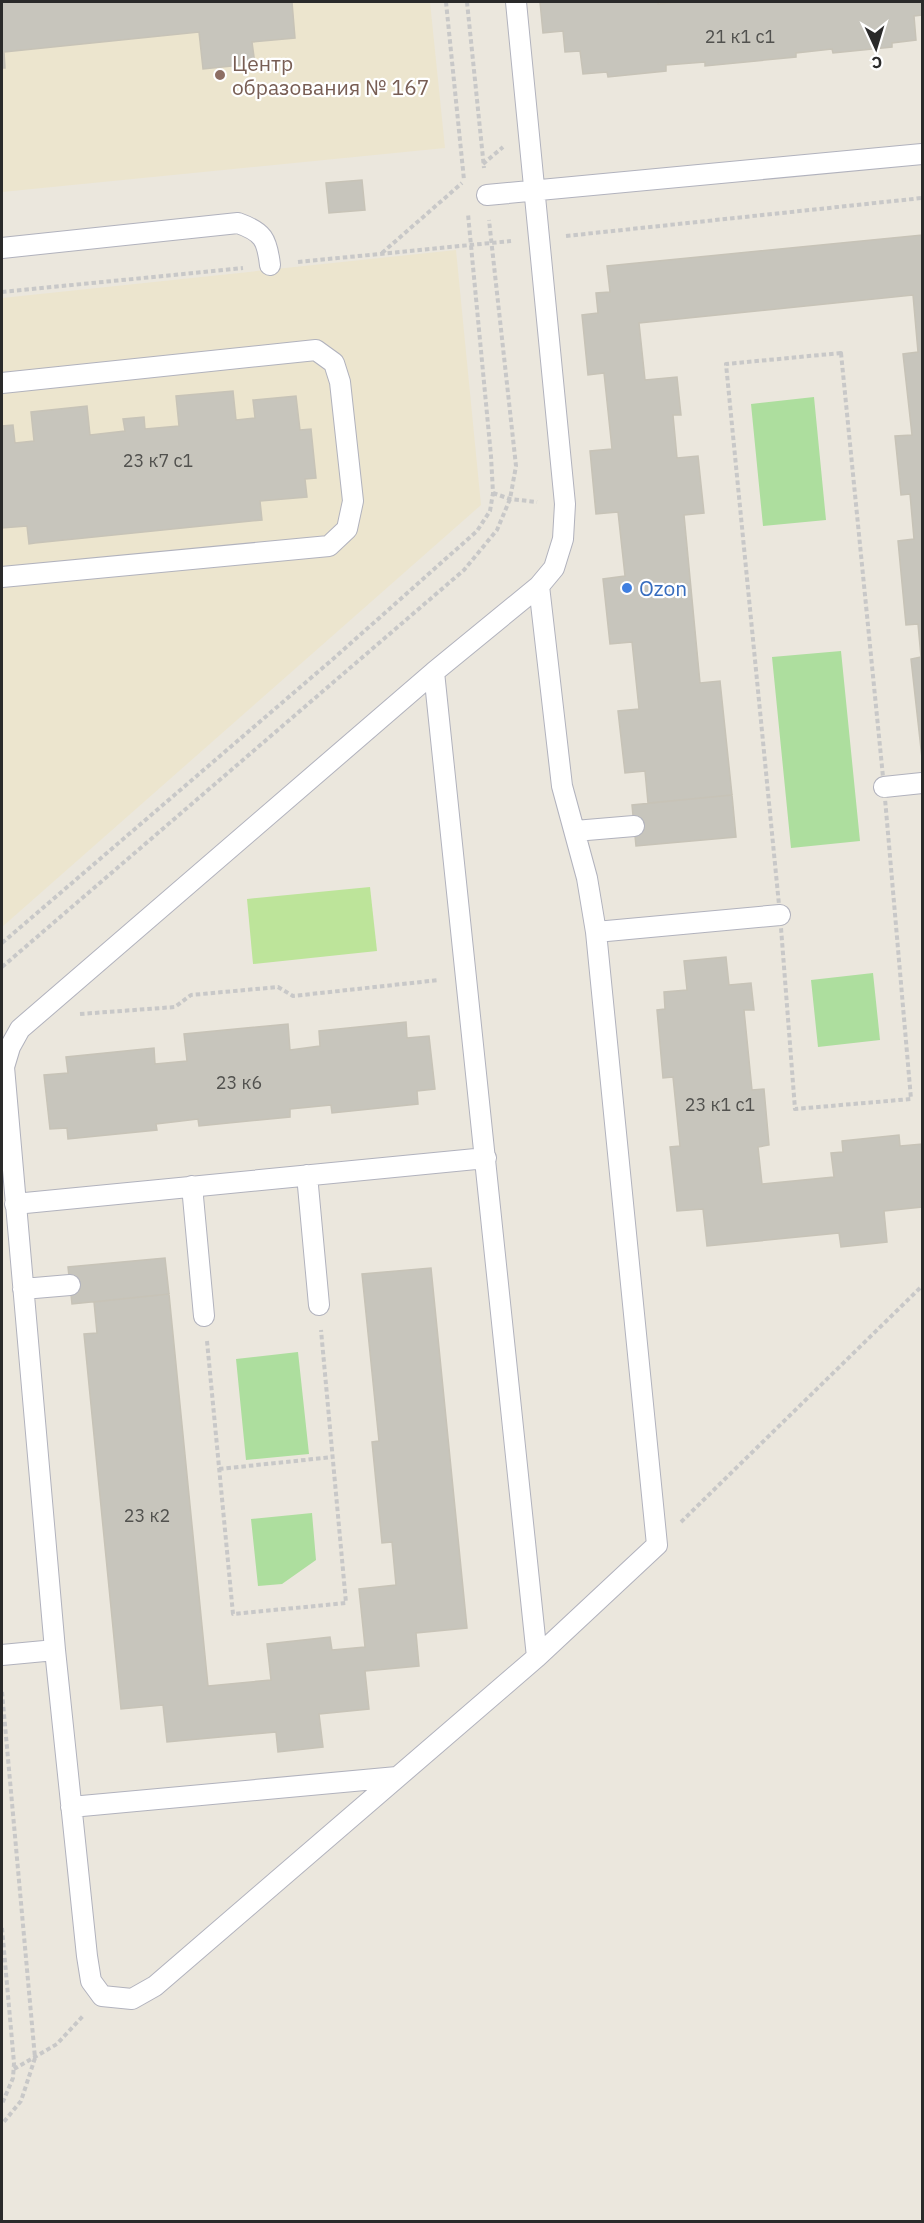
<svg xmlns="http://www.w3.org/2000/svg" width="924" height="2223" viewBox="0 0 924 2223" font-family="'IBM Plex Sans',sans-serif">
<rect width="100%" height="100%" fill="#ebe7dd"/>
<path fill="#ece5ce" d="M 2,2 L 430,2 L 445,148 L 2,192 Z
M 456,250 L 481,505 L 2,927 L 2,298 Z"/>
<path fill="#adde9e" d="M 814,397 L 826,520 L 763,526 L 751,404 Z
M 841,651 L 860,841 L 791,848 L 772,657 Z
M 873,973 L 880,1040 L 818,1047 L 811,980 Z
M 298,1352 L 309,1454 L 246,1460 L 236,1359 Z
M 312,1513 L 316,1560 L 282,1584 L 258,1586 L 251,1519 Z"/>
<path fill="#bde49a" d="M 370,887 L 377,951 L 253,964 L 247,899 Z"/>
<path fill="#c7c5bc" stroke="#c7c3b7" stroke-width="1.5" d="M 2,2 L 292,2 L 295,38 L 252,42 L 255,64 L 242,65 L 203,69 L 199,32 L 4,52 L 5,68 L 2,68 Z
M 540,2 L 658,2 L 658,4 L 680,2 L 922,2 L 922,15 L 914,16 L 916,40 L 892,43 L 892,47 L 833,53 L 832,49 L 796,53 L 796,57 L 705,66 L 705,62 L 666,65 L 666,71 L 608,77 L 607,72 L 583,74 L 580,51 L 565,52 L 563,31 L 543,33 Z
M 362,180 L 365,210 L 329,213 L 326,183 Z
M 922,235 L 922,758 L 911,659 L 921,657 L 918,624 L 906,625 L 898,541 L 914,539 L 910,494 L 901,495 L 895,436 L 912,435 L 903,354 L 918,352 L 913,295 L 639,323 L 645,380 L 677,377 L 681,415 L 673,415 L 677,458 L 698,456 L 704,513 L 684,515 L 700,683 L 720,681 L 732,795 L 648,803 L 645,771 L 625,773 L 618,711 L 639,709 L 632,642 L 610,644 L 603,579 L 625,576 L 618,512 L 596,514 L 590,451 L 612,449 L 604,373 L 588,375 L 582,315 L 598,313 L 596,293 L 610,292 L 607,266 Z
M 233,391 L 236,420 L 255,418 L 253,400 L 296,396 L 300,430 L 311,429 L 316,478 L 305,479 L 307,497 L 260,501 L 262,520 L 35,543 L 29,544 L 27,526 L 2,528 L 2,426 L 13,425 L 15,443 L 34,441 L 31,412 L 87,406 L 90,435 L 125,431 L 123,419 L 144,417 L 145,429 L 179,426 L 176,396 Z
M 732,795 L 736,837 L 636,846 L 632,805 Z
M 726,957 L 729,985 L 751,983 L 754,1010 L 744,1010 L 752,1090 L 764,1089 L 769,1145 L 758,1147 L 762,1184 L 834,1177 L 831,1153 L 843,1152 L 842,1141 L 899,1135 L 900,1146 L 922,1144 L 922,1207 L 884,1211 L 887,1242 L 841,1247 L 839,1233 L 707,1246 L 703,1209 L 677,1211 L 670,1147 L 680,1146 L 673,1077 L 663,1078 L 657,1010 L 665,1009 L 664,992 L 687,990 L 684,961 Z
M 406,1022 L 407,1038 L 429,1036 L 435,1089 L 417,1091 L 418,1104 L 332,1113 L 331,1105 L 290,1109 L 290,1117 L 199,1126 L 198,1119 L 156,1124 L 157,1130 L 68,1139 L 67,1128 L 50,1129 L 44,1075 L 68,1073 L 66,1057 L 154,1048 L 155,1064 L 187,1061 L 184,1034 L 288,1024 L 290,1050 L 320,1046 L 319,1031 Z
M 165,1258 L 169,1294 L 72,1304 L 68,1267 Z
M 431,1268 L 467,1628 L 416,1633 L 419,1666 L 365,1671 L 369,1709 L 319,1714 L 323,1747 L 278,1752 L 276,1732 L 167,1742 L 163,1705 L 121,1709 L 84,1334 L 97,1333 L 94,1302 L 169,1294 L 208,1686 L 271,1680 L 267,1644 L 330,1637 L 332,1650 L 365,1647 L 359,1589 L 396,1585 L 392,1542 L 382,1543 L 372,1442 L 379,1441 L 362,1274 Z"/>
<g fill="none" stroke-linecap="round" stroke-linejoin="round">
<g stroke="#b1b2bd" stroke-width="22">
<path id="service" d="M 516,2 L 565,504 L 563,539 L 554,568 L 539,586 L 434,672 L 20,1029 L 10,1047 L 4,1067 L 55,1650 L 87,1956 L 91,1981 L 102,1996 L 132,1999 L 155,1986 L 537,1657 L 657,1545 L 596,932 L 587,878 L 562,786 L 539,586
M 487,195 L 922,154
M 2,248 L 238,223 C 263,232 267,239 270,265
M 2,383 L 316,350 L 334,363 L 340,382 L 353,501 L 347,529 L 329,546 L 2,577
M 434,672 L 537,1657
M 884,787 L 922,783
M 575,831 L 634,826
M 596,932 L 780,915
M 307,1175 L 319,1305
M 192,1186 L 204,1316
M 15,1204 L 486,1158
M 23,1289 L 70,1285
M 2,1655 L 55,1650
M 71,1807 L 397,1777"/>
</g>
<path stroke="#c8c8c8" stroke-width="4" stroke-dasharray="4.5 3" stroke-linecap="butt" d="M 446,2 L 464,180
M 467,2 L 484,168
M 483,164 L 503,147
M 566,236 L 922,198
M 382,253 L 462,183
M 298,262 L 511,241
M 2,292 L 243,268
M 841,353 L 884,787 L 911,1099 L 795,1109 L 780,915 L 726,364 Z
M 493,493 L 510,499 L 537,502
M 2,943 L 333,659 L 477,531 L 490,511 L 493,493 L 491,456 L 468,214
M 2,967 L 464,570 L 497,530 L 510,499 L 516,466 L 489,220
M 80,1014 L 175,1007 L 191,995 L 278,987 L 293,996 L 439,980
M 207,1341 L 233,1614 L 346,1603 L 321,1330
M 219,1469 L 333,1457
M 681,1522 L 922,1286
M 2,1692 L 35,2058 L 21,2101 L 2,2124
M 2,1928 L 14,2063 L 13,2078 L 2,2104
M 14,2069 L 57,2044 L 83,2016"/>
<use href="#service" stroke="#fff" stroke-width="20"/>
</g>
<circle fill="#8d6e63" stroke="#fff" stroke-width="2" cx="220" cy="75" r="6"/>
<circle fill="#3f7fe0" stroke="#fff" stroke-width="2" cx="627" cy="588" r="6"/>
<g text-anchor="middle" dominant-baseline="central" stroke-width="4.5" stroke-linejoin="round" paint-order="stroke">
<g font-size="18" fill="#51514e">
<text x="740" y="36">21 к1 с1</text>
<text x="158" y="460">23 к7 с1</text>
<text x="239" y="1082">23 к6</text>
<text x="720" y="1104">23 к1 с1</text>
<text x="147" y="1515">23 к2</text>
</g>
<g font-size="21" fill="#785e54" stroke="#fff" text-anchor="start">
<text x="232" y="63">Центр<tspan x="232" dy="24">образования № 167</tspan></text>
</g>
<g font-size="21" fill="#366cbe" stroke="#fff" text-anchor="start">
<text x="639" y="588">Ozon</text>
</g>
</g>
<rect width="924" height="2223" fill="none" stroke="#2a2a2a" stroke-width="6"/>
<g transform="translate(876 48) rotate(176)" stroke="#ffffff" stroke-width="4.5" paint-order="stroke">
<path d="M0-4.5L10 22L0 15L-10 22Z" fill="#2a2a2a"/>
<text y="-9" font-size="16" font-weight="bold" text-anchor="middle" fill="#2a2a2a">С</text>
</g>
</svg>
